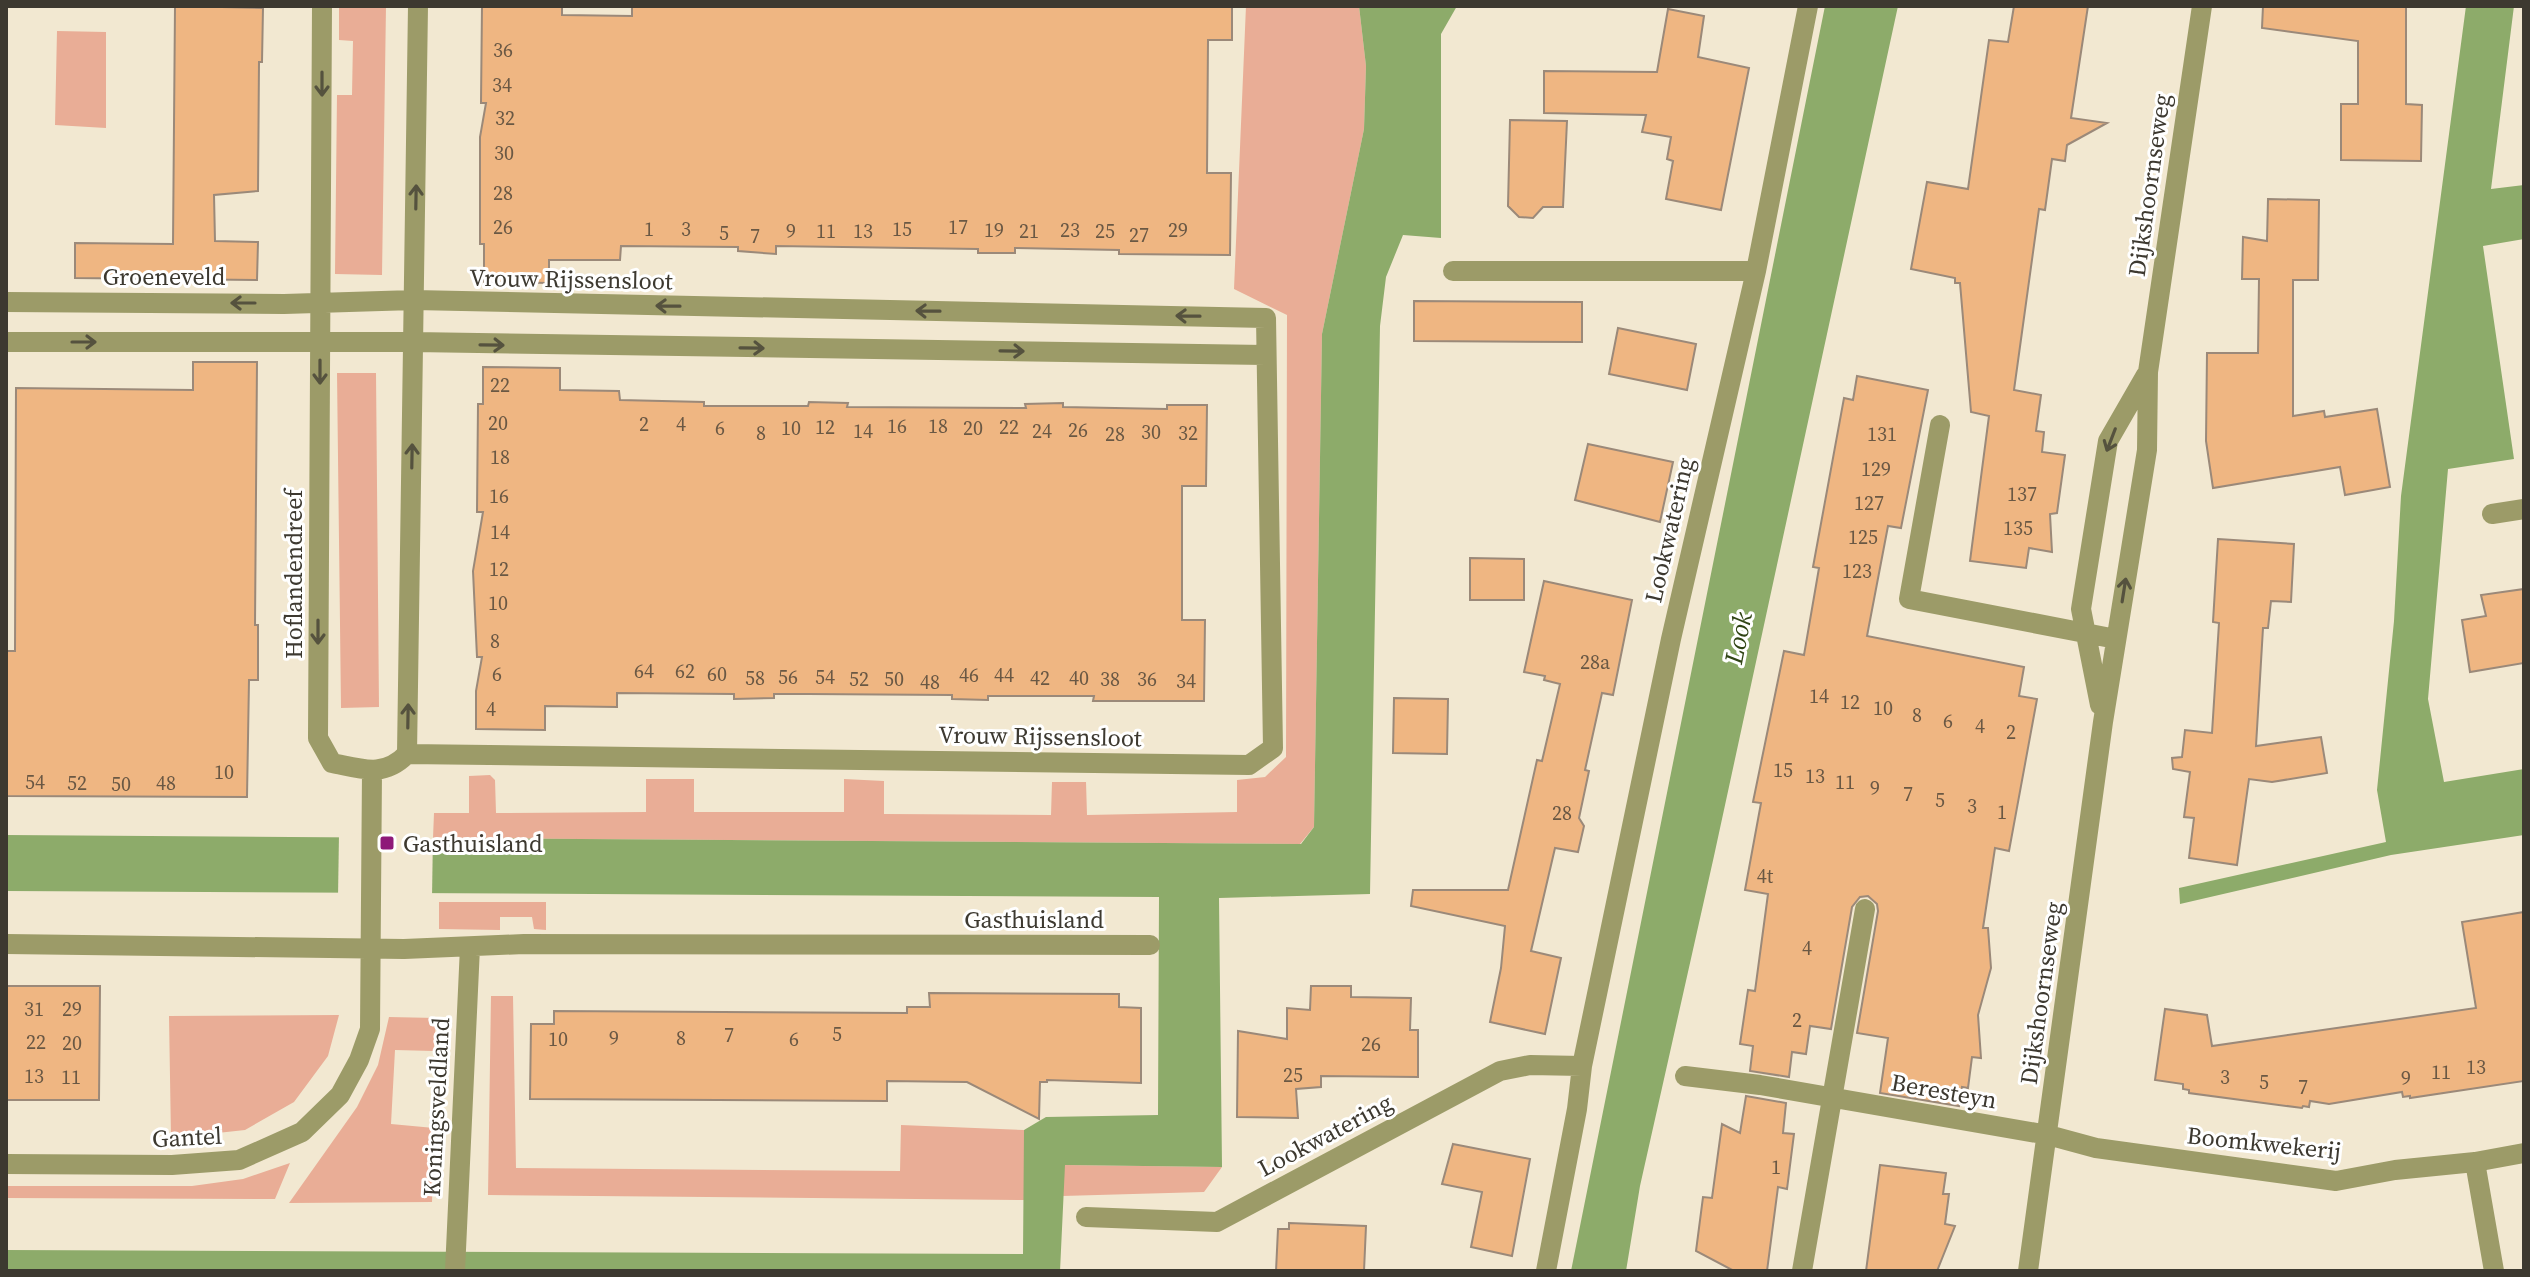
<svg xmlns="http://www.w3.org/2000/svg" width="2530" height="1277" viewBox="0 0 2530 1277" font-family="'Source Serif 4',serif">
<rect width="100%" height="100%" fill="#f2e8d1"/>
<path fill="#e9ad96" d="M 339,6 L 386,6 L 382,275 L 335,274 L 337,95 L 352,95 L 353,41 L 339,40 Z
M 1246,6 L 1359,6 L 1366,66 L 1364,129 L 1322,334 L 1314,827 L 1300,844 L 433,838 L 434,813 L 469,813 L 469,776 L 490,775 L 495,780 L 496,813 L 646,812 L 646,779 L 694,779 L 694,812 L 844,812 L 844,779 L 884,781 L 884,814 L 1051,815 L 1052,782 L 1086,782 L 1087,815 L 1237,812 L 1237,780 L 1265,777 L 1286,757 L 1287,315 L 1234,289 Z
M 57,31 L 106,32 L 106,128 L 55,125 Z
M 337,373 L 376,373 L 379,707 L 341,708 Z
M 439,902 L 546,902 L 546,930 L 534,929 L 532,917 L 500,917 L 500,930 L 439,929 Z
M 491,996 L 513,996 L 516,1168 L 900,1171 L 901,1125 L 1024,1130 L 1024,1200 L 488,1195 Z
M 339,1015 L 328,1056 L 294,1102 L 245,1130 L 171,1138 L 169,1016 Z
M 389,1017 L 436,1018 L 434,1051 L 395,1050 L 391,1124 L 434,1128 L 432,1202 L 289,1203 L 357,1107 L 378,1065 Z
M 290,1163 L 275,1199 L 6,1198 L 6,1186 L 192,1186 L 243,1179 Z
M 1064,1165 L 1222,1167 L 1204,1192 L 1062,1196 Z"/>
<path fill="#8dab6a" d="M 1359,6 L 1457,6 L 1441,34 L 1441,238 L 1403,235 L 1386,277 L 1380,326 L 1370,894 L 1219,898 L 1222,1167 L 1065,1165 L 1060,1271 L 6,1271 L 6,1250 L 1023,1254 L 1024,1130 L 1046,1117 L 1158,1115 L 1159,897 L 6,891 L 6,835 L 1301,844 L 1314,827 L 1322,334 L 1364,129 L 1366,66 Z
M 1825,6 L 1898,6 L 1714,856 L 1640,1186 L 1626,1271 L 1571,1271 Z
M 2466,6 L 2514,6 L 2491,189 L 2524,185 L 2524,239 L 2483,246 L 2514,459 L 2448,469 L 2428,699 L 2444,782 L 2524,769 L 2524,835 L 2391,855 L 2180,904 L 2179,888 L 2386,842 L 2377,790 L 2394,621 L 2401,496 Z"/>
<path fill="#f2e8d1" d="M 339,833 L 433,834 L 432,897 L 338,897 Z"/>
<path fill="#efb682" stroke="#9b8979" stroke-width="2" d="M 175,6 L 263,8 L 262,62 L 259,62 L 258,191 L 214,195 L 215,241 L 258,242 L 257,280 L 75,278 L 75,243 L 173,244 Z
M 482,6 L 562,6 L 562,15 L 632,16 L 632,6 L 1232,6 L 1232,40 L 1208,40 L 1207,173 L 1231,173 L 1230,255 L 1119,254 L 1119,250 L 1015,248 L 1015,253 L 978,253 L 978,249 L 776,246 L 776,254 L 738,251 L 738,247 L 621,246 L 620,260 L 549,260 L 549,283 L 484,282 L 484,244 L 480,244 L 480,137 L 486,103 L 481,103 Z
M 2014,6 L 2088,6 L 2071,118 L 2107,123 L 2067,145 L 2065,161 L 2052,159 L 2045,210 L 2039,209 L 2014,390 L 2041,395 L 2036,431 L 2044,432 L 2042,452 L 2065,455 L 2057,513 L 2050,514 L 2052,552 L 2029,548 L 2026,568 L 1970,561 L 1989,416 L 1971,412 L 1960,283 L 1955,283 L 1955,278 L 1911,269 L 1927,182 L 1968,189 L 1989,40 L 2008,42 Z
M 2263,6 L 2406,6 L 2406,104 L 2422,105 L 2421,161 L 2341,160 L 2341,104 L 2358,104 L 2358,41 L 2262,28 Z
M 1668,9 L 1704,16 L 1698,57 L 1749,68 L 1721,210 L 1666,199 L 1673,161 L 1667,159 L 1671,137 L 1642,132 L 1646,115 L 1544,113 L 1544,71 L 1657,72 Z
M 1510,120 L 1567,121 L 1563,207 L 1543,207 L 1533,218 L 1519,217 L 1508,206 Z
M 2268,199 L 2319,200 L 2318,280 L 2293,280 L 2293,416 L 2324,411 L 2325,417 L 2377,409 L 2390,487 L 2345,495 L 2340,467 L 2213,488 L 2206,441 L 2207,353 L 2258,353 L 2259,279 L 2242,279 L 2243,237 L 2267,241 Z
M 1414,301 L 1582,302 L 1582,342 L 1414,341 Z
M 1618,328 L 1696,344 L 1687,390 L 1609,374 Z
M 193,362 L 257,362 L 255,625 L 258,625 L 258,680 L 249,680 L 247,797 L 6,796 L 6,651 L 15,651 L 16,388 L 193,390 Z
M 483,367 L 560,368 L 560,390 L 619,391 L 620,400 L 704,402 L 704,406 L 808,406 L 809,402 L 848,403 L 847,407 L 1026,408 L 1025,404 L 1063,403 L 1063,407 L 1167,409 L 1167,405 L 1207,405 L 1206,486 L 1182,486 L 1182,620 L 1205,620 L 1204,701 L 1093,701 L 1094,696 L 988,696 L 988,700 L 952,699 L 952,695 L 808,694 L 774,694 L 774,698 L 734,699 L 734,694 L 617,693 L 617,707 L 545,706 L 545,730 L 476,729 L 476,691 L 482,657 L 477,657 L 473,571 L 483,512 L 477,512 L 478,404 L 483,404 Z
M 1857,376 L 1928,390 L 1901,528 L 1888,526 L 1867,636 L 2024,667 L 2019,696 L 2037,699 L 2009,851 L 1995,848 L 1983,928 L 1988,928 L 1991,968 L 1978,1015 L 1981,1058 L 1972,1057 L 1968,1088 L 1962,1087 L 1959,1106 L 1880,1093 L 1888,1038 L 1857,1033 L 1878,911 L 1877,904 L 1868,896 L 1860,897 L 1852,907 L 1831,1029 L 1810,1026 L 1806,1054 L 1792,1052 L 1789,1077 L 1750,1071 L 1753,1046 L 1740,1044 L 1748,990 L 1755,991 L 1768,894 L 1745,890 L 1761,803 L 1753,802 L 1784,651 L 1804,655 L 1819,568 L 1813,567 L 1844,398 L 1853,400 Z
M 1588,444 L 1673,462 L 1660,522 L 1575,500 Z
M 2218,539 L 2294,544 L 2291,602 L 2271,601 L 2268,628 L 2263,628 L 2256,746 L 2321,737 L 2327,773 L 2272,782 L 2249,779 L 2237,865 L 2189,858 L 2194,818 L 2184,817 L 2190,772 L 2173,769 L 2172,758 L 2182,757 L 2185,730 L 2212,733 L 2219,623 L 2213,622 Z
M 1470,558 L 1524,559 L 1524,600 L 1470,600 Z
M 1544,581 L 1632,600 L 1613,695 L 1602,693 L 1585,770 L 1589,771 L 1579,818 L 1584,826 L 1578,852 L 1555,848 L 1531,951 L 1561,958 L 1545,1034 L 1490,1022 L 1501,968 L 1505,926 L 1411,906 L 1413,890 L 1508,890 L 1537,760 L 1542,761 L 1560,684 L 1544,680 L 1545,676 L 1524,672 Z
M 2524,589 L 2524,663 L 2470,672 L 2462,620 L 2486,616 L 2481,595 Z
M 1394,698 L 1448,699 L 1447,754 L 1393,753 Z
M 2524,912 L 2524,1081 L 2410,1098 L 2410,1096 L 2403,1097 L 2402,1092 L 2329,1104 L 2310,1101 L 2309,1107 L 2303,1106 L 2302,1108 L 2189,1093 L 2189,1090 L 2183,1089 L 2183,1084 L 2155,1080 L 2165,1009 L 2207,1015 L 2212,1046 L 2476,1008 L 2462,922 Z
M 6,986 L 100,986 L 99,1100 L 6,1100 Z
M 1311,986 L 1351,986 L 1351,997 L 1411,998 L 1410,1030 L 1418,1030 L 1418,1077 L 1321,1076 L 1321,1087 L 1296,1089 L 1298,1118 L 1237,1117 L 1238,1031 L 1287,1039 L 1287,1008 L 1310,1010 Z
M 929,993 L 1119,994 L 1119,1007 L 1141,1008 L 1141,1083 L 1047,1080 L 1047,1082 L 1040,1082 L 1039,1119 L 967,1082 L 887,1081 L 887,1101 L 530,1099 L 531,1024 L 554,1024 L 554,1011 L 907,1013 L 907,1007 L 930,1007 Z
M 1746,1096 L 1786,1103 L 1783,1133 L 1794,1134 L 1787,1189 L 1778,1187 L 1767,1271 L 1734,1271 L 1696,1251 L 1703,1197 L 1712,1198 L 1722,1124 L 1740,1133 Z
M 1453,1144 L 1530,1159 L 1512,1256 L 1471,1247 L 1482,1192 L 1442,1184 Z
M 1880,1165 L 1946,1173 L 1943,1194 L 1949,1194 L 1945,1224 L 1955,1226 L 1937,1271 L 1866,1271 Z
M 1289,1223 L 1366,1226 L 1364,1271 L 1276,1271 L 1278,1229 L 1289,1229 Z"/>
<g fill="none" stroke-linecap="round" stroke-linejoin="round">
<path stroke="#9c9b68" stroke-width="20" d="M 322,6 L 318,738 L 332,763 C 362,769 384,778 407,754 L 418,6
M 1453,271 L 1756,271
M 6,302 L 284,304 L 414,300 L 1266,318 L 1273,748 L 1249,765 L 407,754
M 6,342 L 414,342 L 1265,355
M 1940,425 L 1909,599 L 2116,639
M 2492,514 L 2524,509
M 2100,705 L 2081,609 L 2108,441 L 2146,375
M 6,944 L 404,949 L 524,944 L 1150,945
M 1685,1076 L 1760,1085 L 2048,1135 L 2096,1148 L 2336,1181 L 2395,1170 L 2475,1162 L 2524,1153
M 2475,1162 L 2494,1271
M 6,1164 L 172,1165 L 239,1160 L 302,1132 L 340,1095 L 359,1060 L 370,1029 L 372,771
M 1086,1217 L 1217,1222 L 1500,1071 L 1530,1065 L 1582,1066
M 455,1271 L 470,947
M 1546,1271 L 1577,1109 L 1582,1066 L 1671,639 L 1756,271 L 1808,6
M 1802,1271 L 1865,909
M 2028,1271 L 2103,722 L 2147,450 L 2148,372 L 2202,6"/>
</g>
<defs><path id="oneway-shaft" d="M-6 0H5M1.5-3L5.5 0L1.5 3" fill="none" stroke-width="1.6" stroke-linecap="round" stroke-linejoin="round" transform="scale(2)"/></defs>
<g stroke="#55523e">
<use href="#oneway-shaft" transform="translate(322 84) rotate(90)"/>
<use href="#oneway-shaft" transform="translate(416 197) rotate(-89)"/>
<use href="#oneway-shaft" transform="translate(243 303) rotate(-180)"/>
<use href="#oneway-shaft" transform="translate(668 306) rotate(-179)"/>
<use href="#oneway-shaft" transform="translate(928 311) rotate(-179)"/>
<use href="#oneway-shaft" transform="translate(1188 316) rotate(-179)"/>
<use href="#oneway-shaft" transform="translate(84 342)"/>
<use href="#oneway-shaft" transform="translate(492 345) rotate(1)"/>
<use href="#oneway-shaft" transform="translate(752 348) rotate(1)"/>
<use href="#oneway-shaft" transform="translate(1012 351) rotate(1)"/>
<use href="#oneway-shaft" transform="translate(320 372) rotate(90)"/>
<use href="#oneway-shaft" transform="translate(2111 440) rotate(111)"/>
<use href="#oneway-shaft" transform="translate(412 456) rotate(-89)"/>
<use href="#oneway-shaft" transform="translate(2124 590) rotate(-81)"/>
<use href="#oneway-shaft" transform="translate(318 632) rotate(90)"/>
<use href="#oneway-shaft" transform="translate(408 716) rotate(-89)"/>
</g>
<rect fill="#8e1979" stroke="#fff" stroke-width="3" x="379" y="835" width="16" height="16" rx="4"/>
<g text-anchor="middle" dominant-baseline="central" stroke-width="6" stroke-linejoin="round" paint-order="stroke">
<g font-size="20" fill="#6a5844">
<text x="503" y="50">36</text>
<text x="502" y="85">34</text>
<text x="505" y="118">32</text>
<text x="504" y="153">30</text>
<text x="503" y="193">28</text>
<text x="503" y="227">26</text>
<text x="958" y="227">17</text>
<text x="649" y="229">1</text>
<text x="686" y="229">3</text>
<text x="902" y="229">15</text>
<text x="994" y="230">19</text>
<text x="1070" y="230">23</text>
<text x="1178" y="230">29</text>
<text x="791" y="231">9</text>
<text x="826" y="231">11</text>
<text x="863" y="231">13</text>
<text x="1029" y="231">21</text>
<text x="1105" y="231">25</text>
<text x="724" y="233">5</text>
<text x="1139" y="235">27</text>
<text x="755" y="236">7</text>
<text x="500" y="385">22</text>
<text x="498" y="423">20</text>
<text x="644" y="424">2</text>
<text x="681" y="424">4</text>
<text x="897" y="426">16</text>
<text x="938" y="426">18</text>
<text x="825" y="427">12</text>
<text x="1009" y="427">22</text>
<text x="720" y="428">6</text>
<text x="791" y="428">10</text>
<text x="973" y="428">20</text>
<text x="1078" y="430">26</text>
<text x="863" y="431">14</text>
<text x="1042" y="431">24</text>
<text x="1151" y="432">30</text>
<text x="761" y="433">8</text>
<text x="1188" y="433">32</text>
<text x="1115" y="434">28</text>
<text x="1882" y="434">131</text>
<text x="500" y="457">18</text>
<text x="1876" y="469">129</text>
<text x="2022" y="494">137</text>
<text x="499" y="496">16</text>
<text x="1869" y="503">127</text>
<text x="2018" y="528">135</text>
<text x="500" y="532">14</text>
<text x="1863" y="537">125</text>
<text x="499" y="569">12</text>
<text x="1857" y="571">123</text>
<text x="498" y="603">10</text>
<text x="495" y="641">8</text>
<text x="1595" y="662">28a</text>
<text x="644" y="671">64</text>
<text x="685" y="671">62</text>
<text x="497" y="674">6</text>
<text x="717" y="674">60</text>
<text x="969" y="675">46</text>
<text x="1004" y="675">44</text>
<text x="788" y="677">56</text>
<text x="825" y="677">54</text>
<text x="755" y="678">58</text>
<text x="1040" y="678">42</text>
<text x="1079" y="678">40</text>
<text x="859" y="679">52</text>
<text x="894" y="679">50</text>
<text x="1110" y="679">38</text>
<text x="1147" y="679">36</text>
<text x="1186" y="681">34</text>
<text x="930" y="682">48</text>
<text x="1819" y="696">14</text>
<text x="1850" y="702">12</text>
<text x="1883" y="708">10</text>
<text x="491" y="709">4</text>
<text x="1917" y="715">8</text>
<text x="1948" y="721">6</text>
<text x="1980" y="726">4</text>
<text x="2011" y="732">2</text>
<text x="1783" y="770">15</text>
<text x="224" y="772">10</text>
<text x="1815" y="776">13</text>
<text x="35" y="782">54</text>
<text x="1845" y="782">11</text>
<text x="77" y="783">52</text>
<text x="166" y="783">48</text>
<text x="121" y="784">50</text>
<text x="1875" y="788">9</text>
<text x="1908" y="794">7</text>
<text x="1940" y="800">5</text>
<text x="1972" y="806">3</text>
<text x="2002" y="812">1</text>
<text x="1562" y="813">28</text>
<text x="1765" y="876">4t</text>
<text x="1807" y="948">4</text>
<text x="34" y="1009">31</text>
<text x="72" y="1009">29</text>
<text x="1797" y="1020">2</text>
<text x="837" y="1034">5</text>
<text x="729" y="1035">7</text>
<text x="614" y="1038">9</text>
<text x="681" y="1038">8</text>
<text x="558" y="1039">10</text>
<text x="794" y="1039">6</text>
<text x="36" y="1042">22</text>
<text x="72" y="1043">20</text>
<text x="1371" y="1044">26</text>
<text x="2476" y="1067">13</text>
<text x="2441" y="1072">11</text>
<text x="1293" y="1075">25</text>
<text x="34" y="1076">13</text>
<text x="71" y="1077">11</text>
<text x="2225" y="1077">3</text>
<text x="2406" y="1078">9</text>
<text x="2264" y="1082">5</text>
<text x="2303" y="1087">7</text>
<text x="1776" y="1167">1</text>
</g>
<g font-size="24" fill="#3d3930" stroke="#fff">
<text transform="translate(2149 185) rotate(-82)">Dijkshoornseweg</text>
<text x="164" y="276">Groeneveld</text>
<text transform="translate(571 279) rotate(1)">Vrouw Rijssensloot</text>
<text transform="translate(1669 530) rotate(-77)">Lookwatering</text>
<text transform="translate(293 574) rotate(-90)">Hoflandendreef</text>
<text transform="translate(1040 736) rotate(1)">Vrouw Rijssensloot</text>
<text x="1034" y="919">Gasthuisland</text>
<text transform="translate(2041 993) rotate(-82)">Dijkshoornseweg</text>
<text transform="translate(1944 1091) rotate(10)">Beresteyn</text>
<text transform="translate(436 1107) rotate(-87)">Koningsveldland</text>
<text transform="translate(1325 1135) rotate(-28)">Lookwatering</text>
<text transform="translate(187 1137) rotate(-3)">Gantel</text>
<text transform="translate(2264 1143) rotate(6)">Boomkwekerij</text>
</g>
<g font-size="24" fill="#3d3930" stroke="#fff" text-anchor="start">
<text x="403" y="843">Gasthuisland</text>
</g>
<g font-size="26" font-style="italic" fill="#304415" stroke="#fff">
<text transform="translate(1738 638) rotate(-79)">Look</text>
</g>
</g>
<rect width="2530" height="1277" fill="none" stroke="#3d3930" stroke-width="16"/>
</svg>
